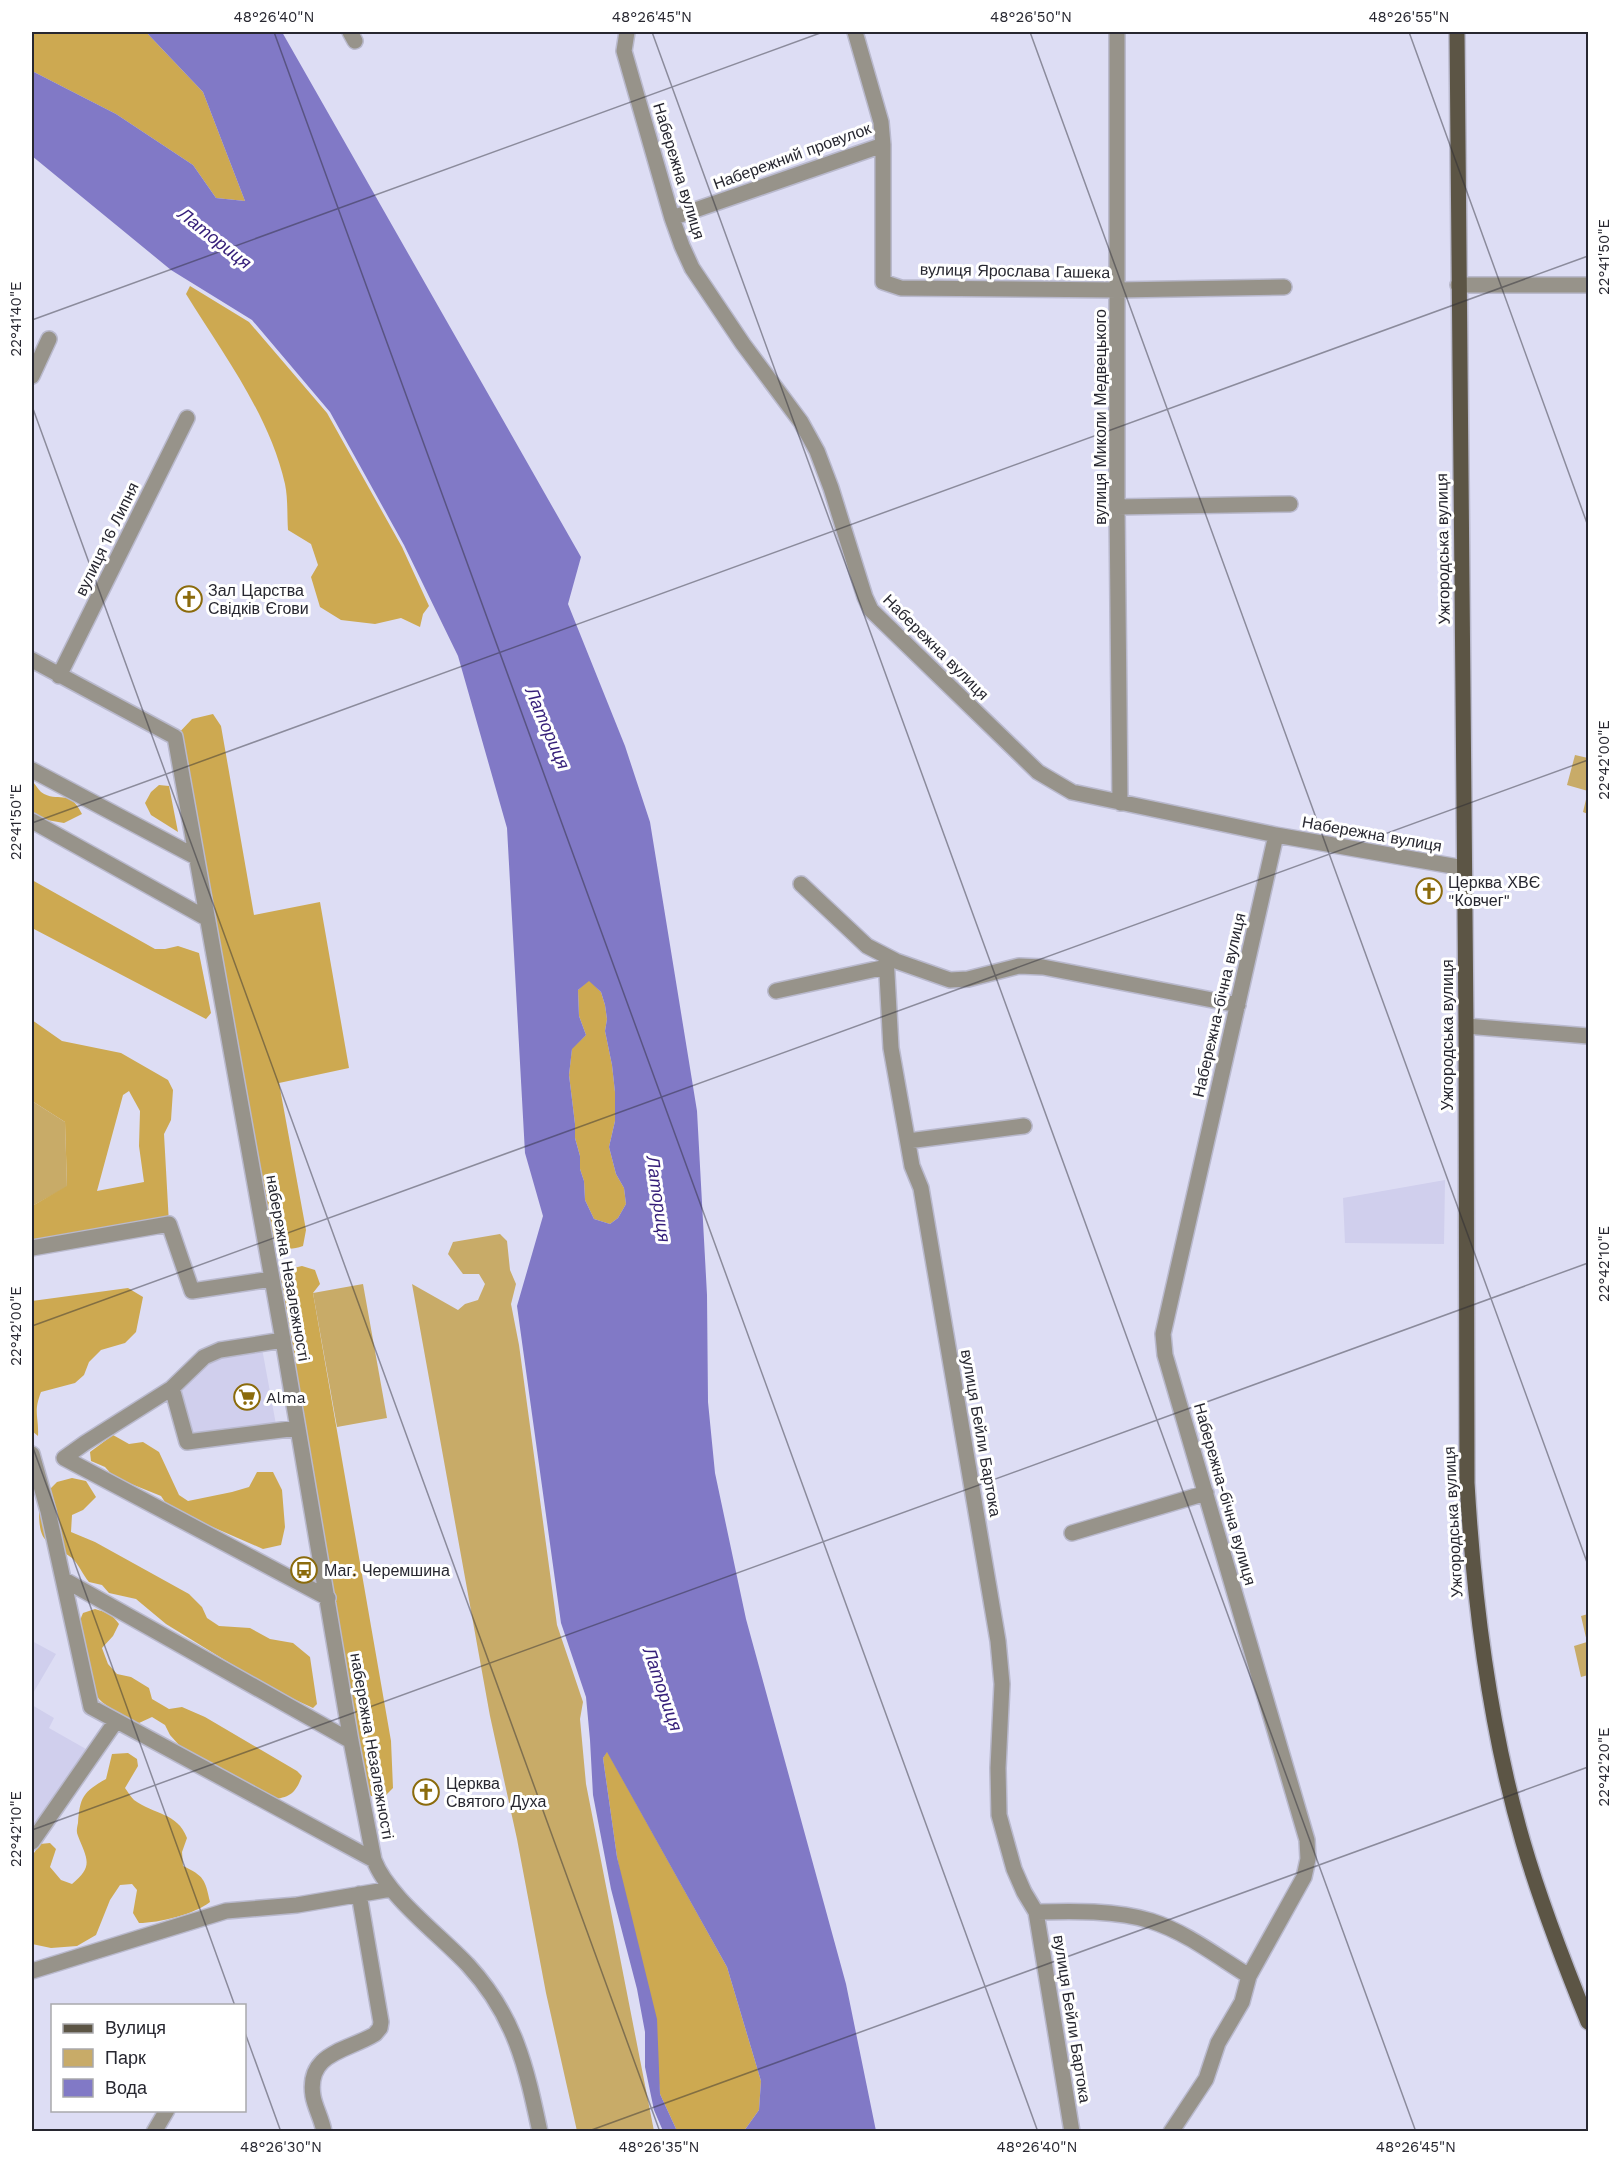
<svg xmlns="http://www.w3.org/2000/svg" width="1620" height="2163" viewBox="0 0 1620 2163" font-family="'Work Sans',sans-serif">
<rect width="100%" height="100%" fill="#ddddf4"/>
<path fill="#d0cfed" d="M 1445,1180 L 1444,1244 L 1345,1243 L 1343,1198 Z
M 261,1343 L 277,1430 L 187,1442 L 172,1388 L 204,1357 Z
M 32,1641 L 56,1654 L 32,1695 Z
M 32,1705 L 54,1718 L 49,1728 L 86,1749 L 32,1830 Z"/>
<path fill="#c8ab68" d="M 1575,755 L 1588,758 L 1588,814 L 1583,812 L 1588,791 L 1567,785 Z
M 32,1101 L 65,1122 L 67,1187 L 32,1206 Z
M 500,1234 L 507,1241 L 510,1270 L 516,1284 L 511,1304 L 519,1345 L 557,1625 L 583,1702 L 580,1719 L 586,1784 L 654,2131 L 577,2131 L 546,1993 L 517,1839 L 490,1716 L 412,1284 L 458,1310 L 465,1304 L 478,1300 L 485,1284 L 479,1274 L 463,1274 L 448,1254 L 453,1242 Z
M 363,1284 L 387,1418 L 337,1427 L 313,1293 Z
M 1588,1614 L 1588,1675 L 1581,1677 L 1574,1646 L 1587,1642 L 1581,1616 Z"/>
<path fill="#cda951" fill-rule="evenodd" d="M 32,32 L 146,32 L 203,92 L 245,201 L 216,198 L 193,165 L 116,114 L 32,71 Z
M 190,286 L 249,322 L 327,413 L 402,547 L 429,606 L 423,614 L 420,627 L 401,618 L 375,624 L 341,620 L 320,607 L 311,577 L 318,565 L 311,544 L 288,530 C 287,515 288,498 285,484 C 269,414 223,354 186,294 Z
M 213,714 L 221,726 L 254,915 L 320,902 L 349,1068 L 279,1083 L 306,1230 L 303,1246 C 280,1254 276,1243 263,1227 L 175,737 L 192,719 Z
M 32,781 C 35,784 38,789 41,792 C 58,804 69,787 82,814 L 64,823 L 41,819 L 32,812 Z
M 159,785 L 169,786 L 178,832 L 151,815 L 145,803 L 151,792 Z
M 32,880 L 155,949 L 165,949 L 178,946 L 199,953 L 211,1013 L 206,1019 L 32,928 Z
M 589,980 L 601,992 L 605,1005 L 607,1019 L 605,1031 L 612,1065 L 615,1092 L 615,1121 L 609,1147 L 616,1174 L 624,1188 L 626,1204 L 618,1218 L 610,1224 L 594,1219 L 585,1200 L 584,1181 L 580,1169 L 580,1156 L 575,1138 L 575,1124 L 569,1075 L 572,1048 L 586,1035 L 579,1016 L 578,990 Z
M 32,1020 L 62,1041 L 121,1053 L 168,1080 L 173,1090 L 171,1120 L 164,1134 L 169,1224 L 32,1248 L 32,1206 L 67,1186 L 65,1122 L 32,1101 ZM 129,1091 L 140,1111 L 139,1146 L 144,1182 L 97,1191 L 123,1095 Z
M 302,1266 L 315,1270 L 320,1284 L 313,1293 L 391,1741 L 393,1788 L 385,1796 L 371,1796 L 360,1787 L 273,1286 L 285,1270 Z
M 128,1288 L 143,1297 L 136,1332 L 125,1343 L 101,1350 L 89,1362 L 84,1375 L 75,1383 L 41,1392 C 33,1413 39,1416 38,1436 L 32,1431 L 32,1301 Z
M 113,1435 L 129,1444 L 143,1442 L 159,1452 L 179,1495 L 188,1501 L 232,1492 L 249,1487 L 257,1472 L 273,1472 L 282,1490 L 285,1527 L 281,1545 L 263,1549 L 169,1508 L 161,1496 L 114,1477 L 105,1467 L 91,1461 L 90,1452 Z
M 72,1478 L 86,1481 L 96,1497 L 83,1510 L 72,1515 L 71,1532 L 95,1542 L 189,1594 L 202,1607 L 207,1618 L 219,1626 L 250,1628 L 270,1639 L 293,1643 L 310,1657 L 317,1704 L 313,1708 L 287,1696 L 241,1670 L 166,1624 L 136,1599 L 109,1593 L 102,1585 L 89,1582 C 83,1575 78,1563 72,1558 C 47,1539 39,1546 39,1510 L 52,1499 L 50,1489 L 57,1482 Z
M 95,1609 C 106,1612 113,1615 119,1624 L 113,1636 L 102,1648 L 108,1664 L 117,1674 L 131,1677 L 149,1688 L 152,1699 L 169,1709 L 182,1707 L 205,1717 L 297,1771 L 302,1776 C 296,1792 291,1797 275,1799 L 196,1756 L 179,1745 L 170,1735 L 165,1725 L 152,1717 L 139,1723 C 129,1719 106,1707 99,1699 C 92,1689 82,1645 80,1631 C 79,1625 80,1619 83,1613 Z
M 607,1751 L 727,1967 L 761,2081 L 759,2110 L 744,2131 L 677,2131 L 660,2094 L 657,2062 L 617,1857 L 603,1758 Z
M 128,1753 L 137,1759 L 138,1766 L 125,1788 C 128,1792 131,1797 134,1800 C 154,1815 177,1812 187,1838 L 182,1852 L 183,1866 C 204,1876 205,1879 210,1902 C 195,1914 159,1923 139,1923 L 133,1913 L 137,1890 L 132,1884 L 120,1885 L 110,1900 L 96,1935 L 77,1946 L 51,1948 L 32,1944 L 32,1856 L 40,1844 L 50,1843 L 56,1849 L 50,1867 L 61,1880 L 72,1884 C 94,1866 87,1859 78,1836 C 76,1832 77,1828 78,1823 C 80,1797 83,1792 106,1779 L 112,1754 Z"/>
<path fill="#8179c6" fill-rule="evenodd" d="M 146,32 L 282,32 L 581,557 L 568,604 L 625,746 L 650,822 L 697,1111 L 707,1295 L 708,1402 L 715,1473 L 746,1619 L 846,1984 L 876,2131 L 744,2131 L 759,2110 L 761,2081 L 727,1967 L 607,1752 L 603,1758 L 617,1857 L 657,2019 L 660,2094 L 677,2131 L 663,2131 L 654,2110 L 645,2067 L 645,2032 L 637,1989 L 611,1889 L 593,1795 L 590,1740 L 586,1697 L 561,1623 L 517,1306 L 543,1216 L 525,1153 L 507,828 L 458,656 L 404,545 L 330,412 L 252,320 L 171,270 L 32,156 L 32,71 L 116,114 L 193,165 L 216,198 L 245,201 L 203,92 ZM 589,981 L 601,992 L 605,1005 L 607,1019 L 605,1031 L 612,1065 L 615,1092 L 615,1121 L 609,1147 L 616,1174 L 624,1188 L 626,1204 L 618,1218 L 610,1224 L 594,1219 L 585,1200 L 584,1181 L 580,1169 L 580,1156 L 575,1138 L 575,1124 L 569,1075 L 572,1049 L 586,1035 L 579,1016 L 578,990 Z"/>
<g fill="none" stroke-linecap="round" stroke-linejoin="round">
<g stroke="#b9b9cd" stroke-width="18">
<path id="minor" d="M 350,32 L 355,41
M 627,32 L 624,51 L 672,218 L 682,246 L 692,268 L 743,344 L 801,422 L 817,451 L 831,488 L 865,597 L 871,610 L 1038,772 L 1072,792 L 1276,835 L 1464,868
M 1117,32 L 1117,507 L 1120,803
M 883,145 L 883,282 L 901,288 L 1118,290 L 1284,287
M 672,218 L 883,145 L 881,122 L 855,32
M 1458,285 L 1588,285
M 32,376 L 49,339
M 1117,507 L 1290,504
M 32,660 L 175,737 L 283,1340 L 351,1741 L 374,1860 C 388,1897 440,1935 468,1965 C 515,2016 526,2066 540,2132
M 59,676 L 187,418
M 32,770 L 196,857
M 32,821 L 206,918
M 801,884 L 867,946 L 896,961 L 950,980 L 968,979 L 1019,966 L 1043,967 L 1238,1005
M 886,956 L 891,1048 L 912,1166 L 921,1188 L 998,1641 L 1002,1684 L 998,1768 L 999,1815 L 1014,1869 L 1024,1892 L 1036,1912 C 1071,1911 1117,1910 1151,1921 C 1186,1932 1218,1957 1249,1976
M 776,991 L 886,967
M 1466,1026 L 1588,1036
M 908,1141 L 1024,1126
M 32,1248 L 169,1224 L 192,1291 L 272,1279
M 283,1340 L 220,1350 L 204,1357 L 172,1388 L 85,1443 L 64,1458 L 328,1598
M 172,1388 L 187,1442 L 298,1428
M 32,1454 L 48,1511 L 63,1579 L 351,1741
M 1072,1533 L 1206,1493
M 63,1579 L 91,1707 L 374,1860
M 32,1842 L 116,1721
M 1036,1912 L 1072,2132
M 32,1971 L 226,1911 L 297,1905 L 391,1889
M 154,2132 L 167,2110
M 324,2132 C 322,2119 315,2108 313,2096 C 306,2052 348,2051 375,2034 L 380,2028 L 381,2022 L 359,1894
M 1171,2132 L 1206,2079 L 1218,2043 L 1242,2002 L 1249,1976 L 1304,1877 L 1308,1859 L 1307,1840 L 1165,1355 L 1163,1334 L 1276,835"/>
</g>
<g stroke="#b9b9cd" stroke-width="18">
<path id="major" d="M 1457,32 L 1466,1026 L 1467,1483 C 1474,1604 1489,1725 1523,1842 C 1541,1904 1564,1963 1588,2022"/>
</g>
<use href="#minor" stroke="#97938a" stroke-width="15"/>
<use href="#major" stroke="#5c5545" stroke-width="15"/>
</g>
<path fill="none" stroke="#272730" stroke-width="1.5" stroke-opacity="0.45" d="M 274,32 L 1038,2132M 652,32 L 1416,2132M 1030,32 L 1588,1565M 1409,32 L 1588,526M 32,320 L 823,32M 32,406 L 660,2132M 32,823 L 1588,256M 32,1326 L 1588,760M 32,1445 L 235,2006M 32,1830 L 1588,1263M 244,2030 L 281,2132M 586,2132 L 1588,1767"/>
<defs>
<g id="church-ring" transform="scale(1.35)"><circle r="9.5" fill="#fff" stroke="#8b6b0c" stroke-width="1.5"/><path d="M-1.2-6h2.4v3.5h3.3v2.4h-3.3V6h-2.4V-.1h-3.3v-2.4h3.3Z" fill="#8b6b0c"/></g>
<g id="supermarket-ring" transform="scale(1.35)"><circle r="9.5" fill="#fff" stroke="#8b6b0c" stroke-width="1.5"/><path d="M-6-5.5h2.5l.6 2H6L4.5 2H-2.5L-4.4-4H-6ZM-1.5 3.2a1.3 1.3 0 1 0 .1 0ZM3 3.2a1.3 1.3 0 1 0 .1 0Z" fill="#8b6b0c"/></g>
<g id="bus-ring" transform="scale(1.35)"><circle r="9.5" fill="#fff" stroke="#8b6b0c" stroke-width="1.5"/><path d="M-5-6H5V4H4V6H2V4H-2V6H-4V4H-5ZM-3.5-4V0h7V-4ZM-3.5 1.2v1.5H-2V1.2ZM2 1.2v1.5H3.5V1.2Z" fill="#8b6b0c"/></g>
</defs>
<g fill-rule="evenodd">
<use href="#church-ring" x="189" y="599"/>
<use href="#church-ring" x="1429" y="891"/>
<use href="#supermarket-ring" x="247" y="1397"/>
<use href="#bus-ring" x="304" y="1570"/>
<use href="#church-ring" x="426" y="1792"/>
</g>
<g text-anchor="middle" dominant-baseline="central" stroke-width="6" stroke-linejoin="round" paint-order="stroke">
<g font-size="16" fill="#272730" stroke="#fff">
<text transform="translate(792 156) rotate(-20)">Набережний провулок</text>
<text transform="translate(679 171) rotate(73)">Набережна вулиця</text>
<text transform="translate(1015 271) rotate(1)">вулиця Ярослава Гашека</text>
<text transform="translate(1100 417) rotate(-90)">вулиця Миколи Медвецького</text>
<text transform="translate(107 539) rotate(-64)">вулиця 16 Липня</text>
<text transform="translate(1443 549) rotate(-91)">Ужгородська вулиця</text>
<text transform="translate(936 647) rotate(45)">Набережна вулиця</text>
<text transform="translate(1372 834) rotate(10)">Набережна вулиця</text>
<text transform="translate(1219 1005) rotate(-77)">Набережна-бічна вулиця</text>
<text transform="translate(1447 1035) rotate(-90)">Ужгородська вулиця</text>
<text transform="translate(288 1268) rotate(80)">набережна Незалежності</text>
<text transform="translate(981 1433) rotate(80)">вулиця Бейли Бартока</text>
<text transform="translate(1225 1494) rotate(74)">Набережна-бічна вулиця</text>
<text transform="translate(1453 1522) rotate(-93)">Ужгородська вулиця</text>
<text transform="translate(372 1746) rotate(80)">набережна Незалежності</text>
<text transform="translate(1072 2019) rotate(81)">вулиця Бейли Бартока</text>
</g>
<g font-size="16" fill="#272730" stroke="#fff" text-anchor="start">
<text x="208" y="590">Зал Царства<tspan x="208" dy="18">Свідків Єгови</tspan></text>
<text x="1448" y="882">Церква ХВЄ<tspan x="1448" dy="18">"Ковчег"</tspan></text>
<text x="266" y="1397">Alma</text>
<text x="324" y="1570">Маг. Черемшина</text>
<text x="446" y="1783">Церква<tspan x="446" dy="18">Святого Духа</tspan></text>
</g>
<g font-size="18" font-style="italic" fill="#351e79" stroke="#fff">
<text transform="translate(215 238) rotate(38)">Латориця</text>
<text transform="translate(548 728) rotate(67)">Латориця</text>
<text transform="translate(659 1199) rotate(82)">Латориця</text>
<text transform="translate(663 1689) rotate(71)">Латориця</text>
</g>
</g>
<rect width="1620" height="2163" fill="none" stroke="#ffffff" stroke-width="66"/>
<rect x="51" y="2004" width="195" height="108" fill="#ffffff" stroke="#a9a9ac" stroke-width="1.5"/>
<rect x="63" y="2024" width="30" height="9" fill="#5c5545" stroke="#a9a9ac" stroke-width="1.5"/>
<text x="105" y="2034" font-size="18" fill="#272730">Вулиця</text>
<rect x="63" y="2049" width="30" height="18" fill="#c8ab68" stroke="#a9a9ac" stroke-width="1.5"/>
<text x="105" y="2064" font-size="18" fill="#272730">Парк</text>
<rect x="63" y="2079" width="30" height="18" fill="#8179c6" stroke="#a9a9ac" stroke-width="1.5"/>
<text x="105" y="2094" font-size="18" fill="#272730">Вода</text>
<rect x="33" y="33" width="1554" height="2097" fill="none" stroke="#272730" stroke-width="2"/>
<g font-size="15" text-anchor="middle" fill="#272730">
<text x="274" y="22">48°26'40"N</text>
<text x="652" y="22">48°26'45"N</text>
<text x="1031" y="22">48°26'50"N</text>
<text x="1409" y="22">48°26'55"N</text>
<text transform="translate(1604 257) rotate(-90)" y="5">22°41'50"E</text>
<text transform="translate(16 319) rotate(-90)" y="5">22°41'40"E</text>
<text transform="translate(1604 760) rotate(-90)" y="5">22°42'00"E</text>
<text transform="translate(16 822) rotate(-90)" y="5">22°41'50"E</text>
<text transform="translate(1604 1264) rotate(-90)" y="5">22°42'10"E</text>
<text transform="translate(16 1326) rotate(-90)" y="5">22°42'00"E</text>
<text transform="translate(1604 1767) rotate(-90)" y="5">22°42'20"E</text>
<text transform="translate(16 1829) rotate(-90)" y="5">22°42'10"E</text>
<text x="281" y="2152">48°26'30"N</text>
<text x="659" y="2152">48°26'35"N</text>
<text x="1037" y="2152">48°26'40"N</text>
<text x="1416" y="2152">48°26'45"N</text>
</g>
</svg>
